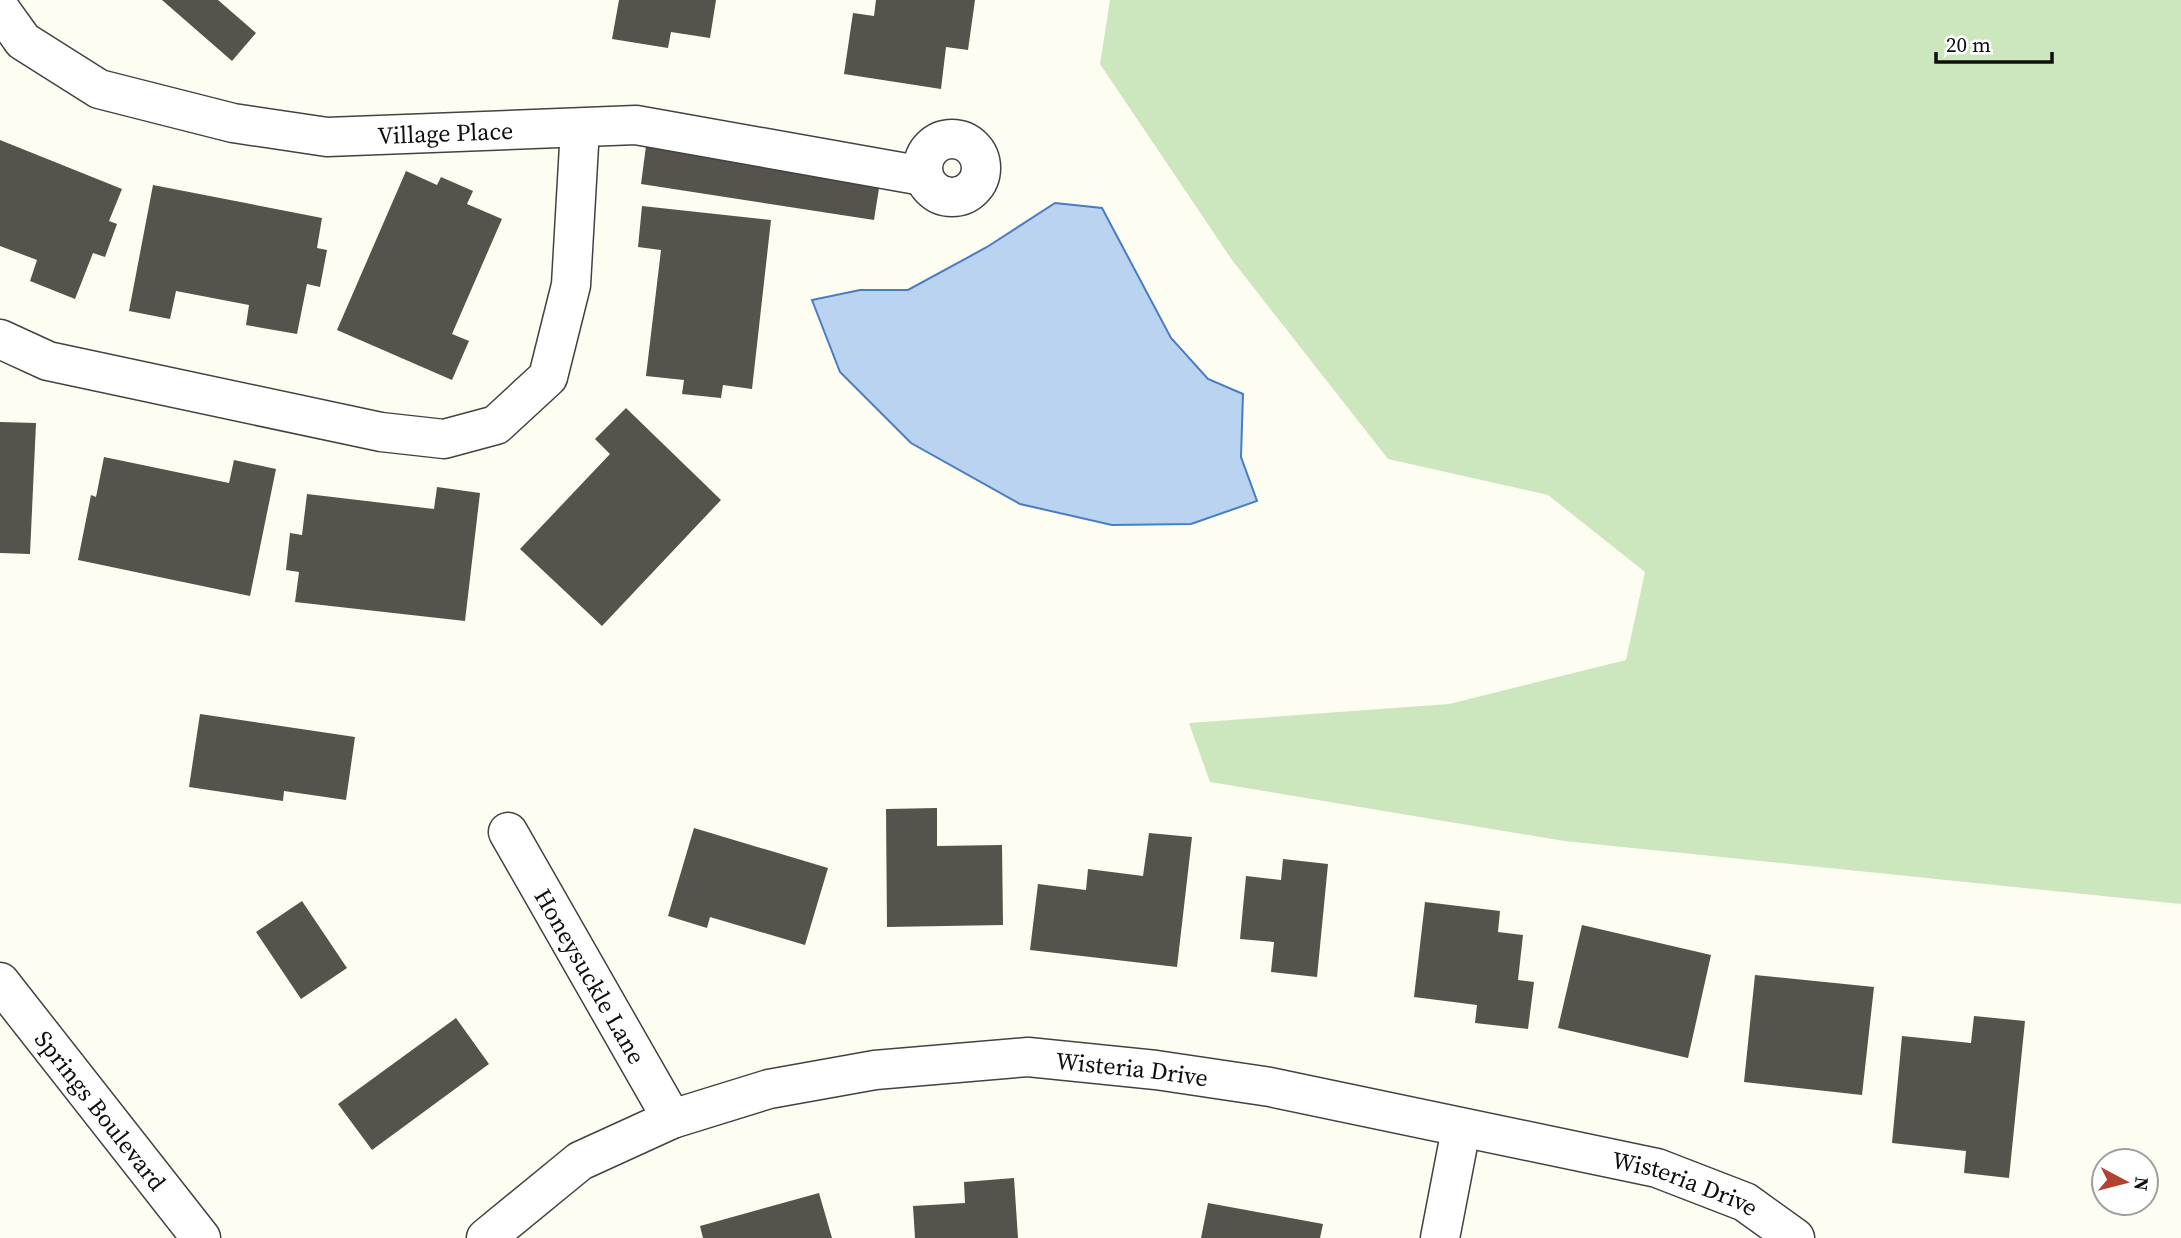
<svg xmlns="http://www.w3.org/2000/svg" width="2181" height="1238" viewBox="0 0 2181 1238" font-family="'Source Serif 4',serif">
<rect width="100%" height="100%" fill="#fefdf2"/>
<path fill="#cce6bd" d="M 1110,0 L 2181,0 L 2181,904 L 1564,841 L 1210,782 L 1189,723 L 1449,704 L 1626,660 L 1645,572 L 1548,495 L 1388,459 L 1232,260 L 1100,64 Z"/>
<path fill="#bad3f1" stroke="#487dc2" stroke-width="2" d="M 1055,203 L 1102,208 L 1171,338 L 1208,379 L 1243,394 L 1241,457 L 1257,501 L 1191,524 L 1112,525 L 1020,504 L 911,443 L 840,372 L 812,300 L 860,290 L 908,290 L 987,247 Z"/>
<path fill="#56524c" d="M 162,0 L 218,0 L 256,33 L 232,61 Z
M 619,0 L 716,0 L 710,38 L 671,32 L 668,48 L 612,39 Z
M 876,0 L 975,0 L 968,50 L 946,47 L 941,89 L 844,74 L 853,13 L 874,16 Z
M 0,140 L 122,189 L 109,221 L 117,224 L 105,257 L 93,253 L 75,299 L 30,281 L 37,260 L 0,246 Z
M 646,146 L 880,182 L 874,220 L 641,184 Z
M 406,171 L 437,185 L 441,177 L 473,191 L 467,204 L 502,219 L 452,334 L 469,341 L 452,380 L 337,330 Z
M 153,185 L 322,218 L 317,248 L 327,250 L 320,287 L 307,284 L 297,334 L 246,325 L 249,305 L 176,291 L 170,319 L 129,311 Z
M 642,206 L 771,220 L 752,389 L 723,385 L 721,398 L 682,394 L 684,380 L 646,376 L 661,250 L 638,247 Z
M 626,408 L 721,500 L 602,626 L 520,549 L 610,454 L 595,439 Z
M 0,422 L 36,423 L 30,554 L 0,553 Z
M 104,457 L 229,483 L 234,460 L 276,469 L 250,596 L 78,560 L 91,495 L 96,497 Z
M 437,487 L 480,493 L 465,621 L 295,602 L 299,572 L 286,570 L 290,533 L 302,535 L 307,494 L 434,509 Z
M 200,714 L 355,737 L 346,800 L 284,791 L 283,801 L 189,787 Z
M 937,808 L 937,846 L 1002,845 L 1003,925 L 887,927 L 886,809 Z
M 694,828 L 828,868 L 805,945 L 710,917 L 707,928 L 668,916 Z
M 1149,833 L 1192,837 L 1177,967 L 1030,950 L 1038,884 L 1086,890 L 1088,869 L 1143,876 Z
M 1283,859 L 1328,864 L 1317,977 L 1271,972 L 1274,942 L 1240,939 L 1246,876 L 1281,880 Z
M 302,901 L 347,968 L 301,999 L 256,932 Z
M 1425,902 L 1500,911 L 1498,932 L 1523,935 L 1518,980 L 1534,982 L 1528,1029 L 1475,1023 L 1477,1005 L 1414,997 Z
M 1582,925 L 1711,955 L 1688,1058 L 1558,1028 Z
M 1755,975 L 1874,987 L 1862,1095 L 1744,1082 Z
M 1974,1016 L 2025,1021 L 2009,1178 L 1964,1173 L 1966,1151 L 1892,1143 L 1902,1036 L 1971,1043 Z
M 456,1018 L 489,1064 L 372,1150 L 338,1104 Z
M 1014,1178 L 1018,1238 L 915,1238 L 913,1206 L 965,1203 L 964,1182 Z
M 819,1193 L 832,1238 L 703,1238 L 700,1226 Z
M 1208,1203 L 1323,1224 L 1320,1238 L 1201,1238 Z"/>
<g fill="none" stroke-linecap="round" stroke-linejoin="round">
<g stroke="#424242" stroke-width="41">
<g id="minor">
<path id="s1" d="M 0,9 L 23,41 L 99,89 L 233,123 L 327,137 L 636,125 L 923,176"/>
<circle cx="952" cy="168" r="29"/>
<path d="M 0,339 L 48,361 L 381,432 L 444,439 L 496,425 L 548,377 L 571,285 L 580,128"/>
<path id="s2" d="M 508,832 L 672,1119"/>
<path id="s3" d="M 0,982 L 201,1238"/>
<path id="s4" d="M 486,1238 L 580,1161 L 672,1119 L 769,1089 L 875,1070 L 1028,1057 L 1156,1070 L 1270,1087 L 1657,1168 L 1745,1202 L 1795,1238"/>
<path d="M 1440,1238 L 1461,1129"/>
</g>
</g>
<use href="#minor" stroke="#fff" stroke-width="38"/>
</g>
<g text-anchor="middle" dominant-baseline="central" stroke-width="7" stroke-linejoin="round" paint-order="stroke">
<g font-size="24" fill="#0f0f0f" stroke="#fff">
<text stroke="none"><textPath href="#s1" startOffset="481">Village Place</textPath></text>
<text stroke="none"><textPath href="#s2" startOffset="166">Honeysuckle Lane</textPath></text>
<text stroke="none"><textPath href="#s4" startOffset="690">Wisteria Drive</textPath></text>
<text stroke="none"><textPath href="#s3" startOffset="163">Springs Boulevard</textPath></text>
<text stroke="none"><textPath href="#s4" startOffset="1256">Wisteria Drive</textPath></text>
</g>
</g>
<g transform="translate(2125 1182) rotate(97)"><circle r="33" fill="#ffffff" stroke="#9f9f9f" stroke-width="2"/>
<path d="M0-5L12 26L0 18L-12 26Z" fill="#b34232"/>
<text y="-10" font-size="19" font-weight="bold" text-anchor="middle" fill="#0f0f0f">N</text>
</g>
<path d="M1936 52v10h116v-10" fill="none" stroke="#0f0f0f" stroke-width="3.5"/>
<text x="1946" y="52" font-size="21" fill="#0f0f0f" stroke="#ffffff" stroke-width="5" paint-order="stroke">20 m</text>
</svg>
